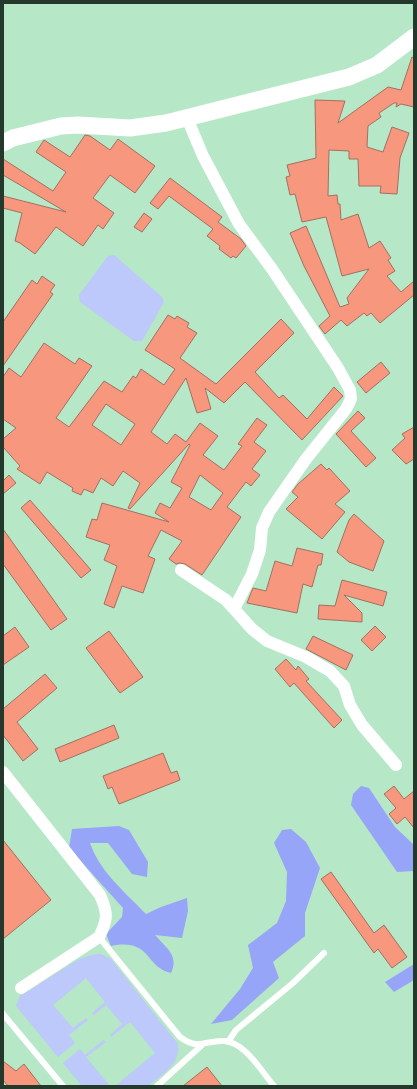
<svg xmlns="http://www.w3.org/2000/svg" width="417" height="1089" viewBox="0 0 417 1089" font-family="'Crimson Pro',serif">
<rect width="100%" height="100%" fill="#b6e7c6"/>
<path fill="#bdc8fb" d="M 114,255 L 162,297 L 164,302 L 142,341 L 134,341 L 80,302 L 79,295 L 108,256 Z
M 95,954 L 101,954 L 111,959 L 178,1044 C 181,1064 162,1074 148,1086 L 115,1086 L 155,1053 L 130,1022 L 111,1037 L 110,1035 L 122,1024 L 106,1005 L 94,1015 L 92,1013 L 105,1002 L 86,978 L 53,1005 L 73,1028 L 86,1018 L 88,1020 L 69,1035 L 75,1043 L 58,1057 L 16,1006 L 20,996 L 79,959 Z
M 104,1040 L 106,1042 L 86,1057 L 110,1086 L 82,1086 L 63,1063 L 80,1049 L 85,1055 Z"/>
<path fill="#96a5f8" d="M 361,786 L 369,788 L 395,827 L 414,845 L 414,871 L 397,872 L 351,805 L 353,794 Z
M 119,826 L 129,830 L 148,862 L 147,877 L 132,874 L 108,843 L 90,843 C 100,872 125,892 146,914 L 161,907 L 187,898 L 188,911 L 182,938 L 155,935 C 167,949 179,955 171,973 C 144,967 152,938 111,946 L 106,934 L 122,917 L 123,908 L 69,848 L 72,829 Z
M 291,829 L 306,842 L 320,868 L 305,913 L 305,936 L 273,962 L 279,978 L 232,1020 L 211,1024 L 240,989 L 253,968 L 248,945 L 277,923 L 286,901 L 287,872 L 274,843 L 282,830 Z
M 414,964 L 414,980 L 394,992 L 385,982 Z"/>
<path fill="#f7977e" stroke="#a27062" fill-rule="evenodd" d="M 412,57 L 414,58 L 414,107 L 401,104 L 396,107 L 397,103 L 394,103 L 379,113 L 381,117 L 368,126 L 367,147 L 383,152 L 392,127 L 409,133 L 400,158 L 397,194 L 380,193 L 381,186 L 359,186 L 358,159 L 349,159 L 349,151 L 329,150 L 328,196 L 337,195 L 338,204 L 340,204 L 341,220 L 358,214 L 369,248 L 380,241 L 391,258 L 388,260 L 395,271 L 387,276 L 401,292 L 414,281 L 414,295 L 380,323 L 371,313 L 367,316 L 364,313 L 347,326 L 341,320 L 325,334 L 319,326 L 330,316 L 304,266 L 290,233 L 306,226 L 340,307 L 349,304 L 347,298 L 369,269 L 342,276 L 326,217 L 302,222 L 295,194 L 290,195 L 286,177 L 290,176 L 287,165 L 316,158 L 315,100 L 345,101 L 338,123 L 388,87 L 401,90 Z
M 85,135 L 90,136 L 110,150 L 118,139 L 155,166 L 135,193 L 110,175 L 93,198 L 114,213 L 103,229 L 98,225 L 83,246 L 56,227 L 35,254 L 20,243 L 15,241 L 22,213 L 3,208 L 3,196 L 66,212 L 3,175 L 3,159 L 53,191 L 66,172 L 36,152 L 44,140 L 70,157 Z
M 170,178 L 222,217 L 218,222 L 241,239 L 246,246 L 236,258 L 233,256 L 231,258 L 219,249 L 220,246 L 207,236 L 213,229 L 169,196 L 158,209 L 150,203 Z
M 144,213 L 152,219 L 142,232 L 134,227 Z
M 42,276 L 55,285 L 50,292 L 53,294 L 3,366 L 3,322 L 32,280 L 37,284 Z
M 168,315 L 175,319 L 177,316 L 189,323 L 187,327 L 197,333 L 180,358 L 216,384 L 281,319 L 294,333 L 255,372 L 279,398 L 283,395 L 307,419 L 334,387 L 343,396 L 302,440 L 245,382 L 224,403 L 205,388 L 211,409 L 197,413 L 186,378 L 151,432 L 167,444 L 175,434 L 186,442 L 200,423 L 218,436 L 203,455 L 224,470 L 242,446 L 238,444 L 257,418 L 267,425 L 254,442 L 266,451 L 252,469 L 260,475 L 251,486 L 246,482 L 227,507 L 241,517 L 202,575 L 185,564 L 180,563 L 176,564 L 169,559 L 182,541 L 161,530 L 148,556 L 155,559 L 143,593 L 122,586 L 114,608 L 104,604 L 117,566 L 104,560 L 110,545 L 86,537 L 92,519 L 97,520 L 102,503 L 169,522 L 155,513 L 160,503 L 170,508 L 182,488 L 171,482 L 190,445 L 189,444 L 130,509 L 128,508 L 140,483 L 123,471 L 113,486 L 101,478 L 93,493 L 84,489 L 81,495 L 72,491 L 73,488 L 47,472 L 40,484 L 17,469 L 20,466 L 3,447 L 3,439 L 16,428 L 3,419 L 3,377 L 9,368 L 21,377 L 44,343 L 75,364 L 79,358 L 92,366 L 56,418 L 69,427 L 104,381 L 122,392 L 133,376 L 136,378 L 141,369 L 164,385 L 175,369 L 145,350 ZM 106,404 L 135,424 L 121,445 L 92,425 ZM 200,475 L 223,493 L 211,510 L 189,497 Z
M 381,362 L 390,373 L 366,393 L 357,382 Z
M 358,411 L 365,418 L 351,431 L 376,458 L 366,467 L 336,434 Z
M 414,427 L 414,459 L 406,464 L 392,450 L 405,438 L 402,434 Z
M 321,464 L 327,470 L 329,468 L 350,491 L 335,504 L 345,512 L 322,539 L 286,509 L 298,497 L 292,492 L 298,484 Z
M 9,475 L 16,483 L 3,494 L 3,481 Z
M 30,500 L 91,570 L 81,578 L 21,508 Z
M 354,514 L 384,541 L 373,571 L 349,562 L 337,552 L 349,520 Z
M 3,529 L 67,619 L 51,630 L 3,564 Z
M 297,548 L 323,554 L 321,565 L 318,565 L 312,587 L 303,584 L 297,613 L 247,603 L 253,588 L 266,591 L 275,561 L 292,566 Z
M 342,580 L 387,592 L 383,606 L 344,595 L 362,613 L 362,622 L 318,619 L 319,605 L 335,606 Z
M 375,626 L 386,637 L 372,651 L 361,640 Z
M 15,627 L 29,647 L 3,665 L 3,636 Z
M 109,631 L 143,677 L 120,693 L 86,648 Z
M 313,636 L 353,655 L 346,670 L 306,649 Z
M 286,659 L 296,670 L 298,666 L 309,679 L 306,681 L 342,720 L 334,728 L 294,683 L 290,687 L 275,669 Z
M 45,674 L 57,688 L 17,722 L 38,749 L 23,761 L 3,735 L 3,709 Z
M 114,725 L 119,738 L 60,762 L 55,749 Z
M 163,753 L 171,773 L 177,771 L 180,780 L 119,804 L 112,787 L 108,789 L 103,776 Z
M 394,786 L 404,799 L 414,791 L 414,828 L 405,817 L 397,824 L 389,814 L 396,808 L 384,794 Z
M 3,840 L 51,900 L 3,939 Z
M 331,872 L 374,933 L 384,925 L 407,957 L 392,968 L 378,949 L 374,953 L 321,879 Z
M 3,1061 L 16,1071 L 24,1064 L 41,1086 L 8,1086 L 3,1080 Z
M 207,1067 L 222,1086 L 183,1086 Z"/>
<g fill="none" stroke-linecap="round" stroke-linejoin="round">
<path stroke="#fff" stroke-width="6" d="M 99,937 L 180,1037 C 199,1051 205,1040 224,1041 C 245,1042 261,1071 274,1086
M 3,1014 L 63,1086
M 228,1042 L 236,1030 L 293,983 L 324,953
M 157,1086 L 202,1045"/>
<path stroke="#fff" stroke-width="12" d="M 187,118 L 203,156 L 239,224 L 272,269 L 338,368 L 350,390 L 351,399 L 346,409 L 306,459 L 269,512 L 262,528 L 260,550 L 252,574 L 234,609
M 181,570 L 226,600 L 252,629 L 267,641 L 306,657 L 330,671 L 344,686 L 350,705 L 362,725 L 396,765
M 3,772 L 100,895 C 108,913 108,919 99,937 L 21,988"/>
<path stroke="#fff" stroke-width="17" d="M 3,143 L 13,138 L 61,126 L 78,125 L 130,128 L 166,123 L 349,77 L 377,65 L 414,37"/>
</g>
<rect width="417" height="1089" fill="none" stroke="#24382b" stroke-width="8"/>
</svg>
